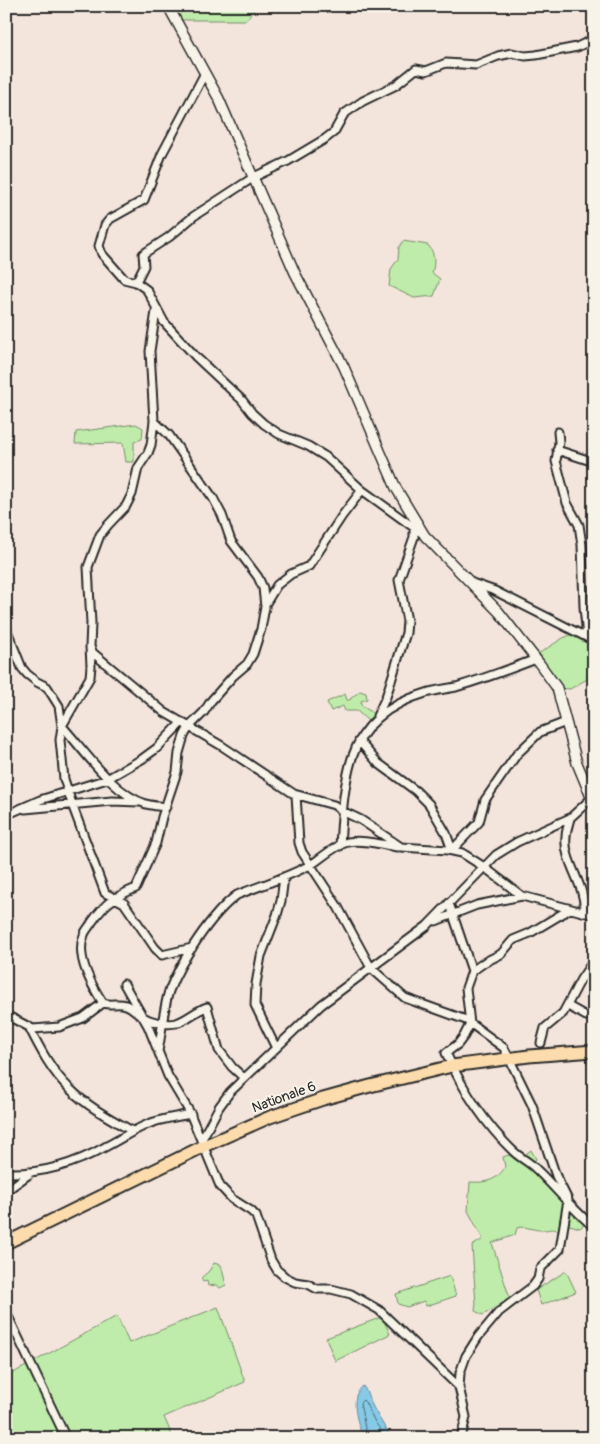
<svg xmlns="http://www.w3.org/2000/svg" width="600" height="1444" viewBox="0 0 600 1444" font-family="Pangolin,sans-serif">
<rect width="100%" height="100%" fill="#f4e5dc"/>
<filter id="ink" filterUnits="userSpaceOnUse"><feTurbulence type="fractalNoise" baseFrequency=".02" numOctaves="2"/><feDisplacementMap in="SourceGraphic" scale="10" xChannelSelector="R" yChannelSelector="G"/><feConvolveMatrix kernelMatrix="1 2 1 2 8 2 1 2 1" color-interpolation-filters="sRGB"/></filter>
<g filter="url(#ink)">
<path fill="#bfecaa" stroke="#758c6a" d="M 173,6 L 257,6 L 246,20 L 182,20 Z
M 403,241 L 428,245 C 435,253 435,263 432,273 L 440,279 L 434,296 L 414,298 L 389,286 L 391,269 L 398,259 L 399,247 Z
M 136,424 L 143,428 L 142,439 L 134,442 L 134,462 L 126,462 L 123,443 L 75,444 L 76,432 Z
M 594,615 L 594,675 L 570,689 L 557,688 L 535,656 L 563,638 L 583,630 Z
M 360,691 L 366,693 L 367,699 L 361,701 L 361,705 L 374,714 L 368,721 L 357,711 L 345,711 L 343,706 L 331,711 L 327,702 L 345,694 L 347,700 L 350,700 L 351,698 Z
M 531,1150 L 536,1159 L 533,1164 L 586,1223 L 580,1228 L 566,1224 L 557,1230 C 551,1228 549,1230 543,1230 C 534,1231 526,1225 517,1228 L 515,1235 L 492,1243 L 510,1299 L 483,1315 L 475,1311 L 476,1304 L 472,1246 L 483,1239 L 468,1211 L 470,1182 C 485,1183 497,1181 505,1167 L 503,1157 L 509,1155 L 517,1161 Z
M 214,1263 L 221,1265 L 226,1285 L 220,1288 L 216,1285 L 208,1286 L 207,1281 L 203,1282 L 201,1278 L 209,1271 Z
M 566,1271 L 576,1292 L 541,1305 L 536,1290 Z
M 450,1276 L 456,1296 L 426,1306 L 424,1301 L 407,1307 L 398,1304 L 396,1294 Z
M 218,1307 L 245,1382 L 164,1417 L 173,1438 L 6,1438 L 6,1377 L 117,1316 L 129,1343 Z
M 382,1317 L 390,1334 L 335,1361 L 326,1338 Z"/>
<path fill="#86cae7" stroke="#628a9c" d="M 363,1386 C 368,1392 369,1400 373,1407 C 379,1418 385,1428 392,1438 L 363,1438 C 358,1424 348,1396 363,1386 Z"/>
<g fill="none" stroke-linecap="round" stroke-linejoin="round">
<path stroke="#4f6b76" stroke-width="1" d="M 367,1438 L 360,1403 L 363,1400 L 365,1402 L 375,1422 L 386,1438"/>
<g stroke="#2b2b2b" stroke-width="11">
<path id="minor" d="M 205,73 L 162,154 L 144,200 L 110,219 L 105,225 L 99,246 L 102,254 L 124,279 L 136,282 L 147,290 L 164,322 L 196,357 L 242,400 L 252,413 L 264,424 L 279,434 L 308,446 L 326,457 L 362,490 L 423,534
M 136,282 L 144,266 L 143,254 L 169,237 L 194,216 L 254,177 L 288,161 L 325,139 L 334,132 L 344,114 L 363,101 L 396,85 L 416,69 L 426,71 L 446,63 L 476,65 L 498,56 L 512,53 L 525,56 L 536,55 L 577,47 L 594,39
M 156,311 L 150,351 L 154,421 L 169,435 L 213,498 L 222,515 L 231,541 L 258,577 L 263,588 L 265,607 L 261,629 L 253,654 L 247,664 L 233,676 L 211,701 L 204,712 L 189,727 L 184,736 L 179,753 L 177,772 L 162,817 L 156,843 L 136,888 C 113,898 107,901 92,922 C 90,926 85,931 84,935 C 75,957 92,986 103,1003 C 111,1006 118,1002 126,1005 C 132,1007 137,1013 142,1016 C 149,1022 167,1025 176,1023 C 187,1020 195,1011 207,1007 L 219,1050 L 232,1067 L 244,1078
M 154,421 L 151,445 L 148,453 L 138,468 L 132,494 L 126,506 L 108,525 L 100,535 L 88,567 L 91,623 L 90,647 L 93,653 L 164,712 L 222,746 L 294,794 L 334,805 L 342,811 L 361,820 L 401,847 L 448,850 L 462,853 L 484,867 L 522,896 L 594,915
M 558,432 L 559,442 L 556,461 L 567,503 L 579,525 L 582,545 L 584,607 L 587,637
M 557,450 L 594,462
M 472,583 L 495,591 L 594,641
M 266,603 L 277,585 L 291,574 L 309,566 L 342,516 L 362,490
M 6,628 L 22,668 L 27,674 L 37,682 L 47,687 L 59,706 L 62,726 L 60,740 L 64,779 L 73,807 L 105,893 L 124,903 L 155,948 L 162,955 L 192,948
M 90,647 L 91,666 L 90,677 L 62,726 C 85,751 113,794 146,804 C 153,806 159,806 166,807
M 377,716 L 386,697 L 406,633 L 407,621 L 399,580 L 414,537 L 414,525
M 359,741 L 378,763 L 416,791 L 429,804 L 446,833 L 452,850 L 479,822 L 485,800 L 517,754 L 540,732 L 566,722
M 296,795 L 299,843 L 302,852 L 338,907 L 371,968 L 405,998 L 466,1020 L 504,1048 L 532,1105 L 556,1176 L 568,1200 L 560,1249 L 540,1269 L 538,1279 L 533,1286 L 499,1312 L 478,1337 L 466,1356 L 460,1373 L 459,1387 L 466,1417 L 461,1438
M 25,809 L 112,801 L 139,802
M 6,815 L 40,800 L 107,779 L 142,759 L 157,748 L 182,722
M 570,818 C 569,824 566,830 566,837 C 563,862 587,886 584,912
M 340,846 C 342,816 343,787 352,758 C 363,723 392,703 426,693 C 436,690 446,689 456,687 C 483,679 510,669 536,659
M 449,903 L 472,971 L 466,988 L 470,1024 L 464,1036 L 458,1044 L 446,1053 C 463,1090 484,1123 513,1151 C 520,1158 530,1162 537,1170 C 556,1188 573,1210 594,1227
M 436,921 L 477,905 L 522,896
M 472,971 L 485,962 L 501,954 L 513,940 L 530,933 L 570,909
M 124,984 L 148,1026 L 168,1076 L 189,1111 L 220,1186 L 232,1199 L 251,1211 L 256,1216 L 271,1260 L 277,1270 L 285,1277 L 295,1282 L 308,1284 L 317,1289 L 331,1289 L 351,1294 L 379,1310 L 459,1387
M 568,1006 L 586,1016 L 594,1016
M 6,1015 L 33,1029 L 59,1027 L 83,1018 L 103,1003
M 29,1027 C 40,1049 52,1072 70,1089 C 88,1107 111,1119 132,1131
M 541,1043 L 545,1028 L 563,1013 L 581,979 L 594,960
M 276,1048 L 255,1005 L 256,984 L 261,956 L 277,915 L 281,901 L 284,877
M 158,1051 C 162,1032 163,1010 169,991 C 180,962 212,913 237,895 C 262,885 288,877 312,864 C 323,857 335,845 348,842 C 364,839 382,845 398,847
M 202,1139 L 219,1107 L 230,1092 L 321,1005 L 427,926 L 496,855 L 517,842 L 570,818 L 593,797
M 6,1173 C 41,1174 75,1164 105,1147 C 119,1140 132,1131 146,1125 C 159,1119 176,1117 191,1114
M 6,1191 L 32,1172
M 6,1312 L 66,1438"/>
</g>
<g stroke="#2b2b2b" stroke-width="12">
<path id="tertiary" d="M 168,6 L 219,99 L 295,273 L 344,367 L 396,488 L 425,536 L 499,612 L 539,663 L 557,688 L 577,763 L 594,804"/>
</g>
<g stroke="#2b2b2b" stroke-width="15">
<path id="primary" d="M 6,1243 L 204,1146 L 270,1117 L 323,1099 L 370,1086 L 452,1066 L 529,1056 L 594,1051"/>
</g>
<use href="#minor" stroke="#f7f3e8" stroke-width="7"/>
<use href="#tertiary" stroke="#f7f3e8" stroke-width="9"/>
<use href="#primary" stroke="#fcdcac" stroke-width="11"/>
</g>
</g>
<g text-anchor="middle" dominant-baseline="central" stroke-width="4" stroke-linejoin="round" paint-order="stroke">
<g font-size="14" fill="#2b2b2b" stroke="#f7f3e8">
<text transform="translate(284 1097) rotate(-20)">Nationale 6</text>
</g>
</g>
<rect width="600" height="1444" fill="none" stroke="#f7f3e8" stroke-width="25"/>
<rect x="12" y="12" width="575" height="1419" fill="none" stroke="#2b2b2b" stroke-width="2" filter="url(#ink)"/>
</svg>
